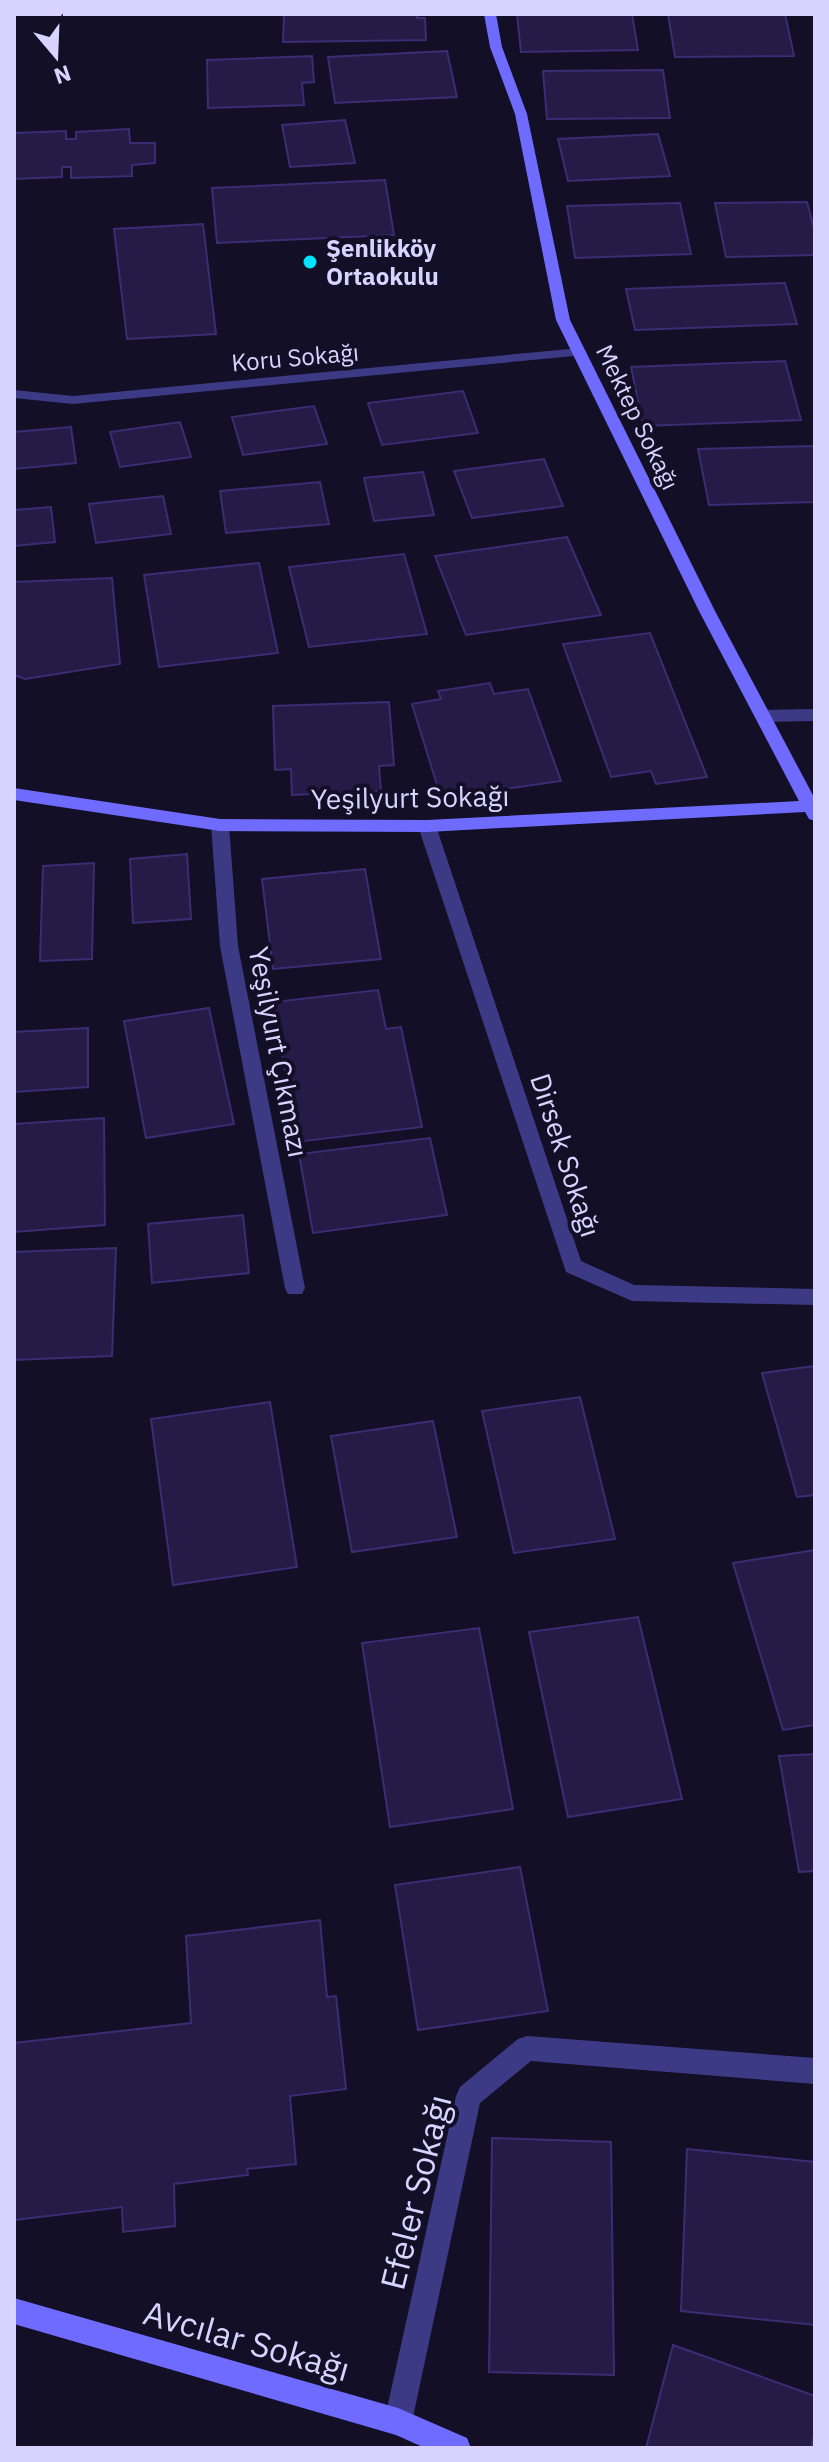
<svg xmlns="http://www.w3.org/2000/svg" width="829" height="2462" viewBox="0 0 829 2462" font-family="'IBM Plex Sans',sans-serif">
<rect width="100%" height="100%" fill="#130f26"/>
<path fill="#241b47" stroke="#3b2d73" stroke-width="2" d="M 284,14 L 417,14 L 417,18 L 425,18 L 426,40 L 283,42 Z
M 517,14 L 632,14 L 638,50 L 521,52 Z
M 668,14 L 785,14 L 794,56 L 675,57 Z
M 447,51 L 457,97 L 335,103 L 328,57 Z
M 312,56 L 314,82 L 302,83 L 304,105 L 208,108 L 207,60 Z
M 663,70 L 670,118 L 547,119 L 543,71 Z
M 345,120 L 355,163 L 290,167 L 282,125 Z
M 129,129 L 130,143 L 155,143 L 155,163 L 132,165 L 132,176 L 71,178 L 71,167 L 62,167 L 62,177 L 14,179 L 14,133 L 66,131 L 66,139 L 76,139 L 76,132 Z
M 658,134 L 670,176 L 568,181 L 558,139 Z
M 385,180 L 394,235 L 217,243 L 212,188 Z
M 807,202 L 815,232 L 815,255 L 726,257 L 715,203 Z
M 680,203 L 691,254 L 575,258 L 567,206 Z
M 203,224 L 216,334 L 127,339 L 114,229 Z
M 785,283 L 797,324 L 635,330 L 626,289 Z
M 785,361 L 801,420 L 643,426 L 631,367 Z
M 463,391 L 478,433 L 382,445 L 368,403 Z
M 314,406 L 327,444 L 243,455 L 232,417 Z
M 180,422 L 191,457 L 120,467 L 110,432 Z
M 71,427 L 76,463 L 14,469 L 14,432 Z
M 815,446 L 815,502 L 709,505 L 698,449 Z
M 544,459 L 563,506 L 472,518 L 454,471 Z
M 423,472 L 434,515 L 374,521 L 364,478 Z
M 320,482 L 329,524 L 226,533 L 220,491 Z
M 163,496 L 171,534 L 96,543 L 89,504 Z
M 51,507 L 55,542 L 14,546 L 14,510 Z
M 567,537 L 601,615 L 466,635 L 435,556 Z
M 404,554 L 427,634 L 309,647 L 289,567 Z
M 259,563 L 278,653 L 159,667 L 144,575 Z
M 112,578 L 120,664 L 25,679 L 14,675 L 14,582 Z
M 650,633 L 707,777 L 656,784 L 651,771 L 611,777 L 563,644 Z
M 490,683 L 494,694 L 528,689 L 561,781 L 441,798 L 412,704 L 441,699 L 438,691 Z
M 389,702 L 394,765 L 379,766 L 381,791 L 292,795 L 291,769 L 275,770 L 273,706 Z
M 187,854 L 191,919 L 133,923 L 130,859 Z
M 94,863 L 92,959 L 40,961 L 43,866 Z
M 365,869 L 381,959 L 273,969 L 262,879 Z
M 378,990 L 386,1029 L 401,1027 L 422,1127 L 296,1142 L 274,1002 Z
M 209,1008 L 234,1124 L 146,1138 L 124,1021 Z
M 88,1028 L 88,1087 L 14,1092 L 14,1032 Z
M 104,1118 L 105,1225 L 14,1232 L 14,1124 Z
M 430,1138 L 447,1215 L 313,1233 L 299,1154 Z
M 243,1215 L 249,1273 L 152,1283 L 148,1224 Z
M 116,1248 L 112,1356 L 14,1360 L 14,1252 Z
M 815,1366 L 815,1495 L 797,1497 L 762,1373 Z
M 580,1397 L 615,1539 L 514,1553 L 482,1411 Z
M 270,1402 L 297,1567 L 173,1585 L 151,1419 Z
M 433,1421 L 457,1537 L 352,1552 L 331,1436 Z
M 815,1550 L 815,1725 L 783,1730 L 733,1563 Z
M 638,1617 L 682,1799 L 568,1817 L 529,1632 Z
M 479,1628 L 513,1809 L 390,1827 L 362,1643 Z
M 815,1754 L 815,1871 L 799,1872 L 779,1756 Z
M 520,1867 L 548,2011 L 418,2030 L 395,1885 Z
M 320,1920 L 327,1997 L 336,1996 L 346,2089 L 290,2096 L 296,2164 L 247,2169 L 248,2175 L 174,2184 L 175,2226 L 123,2232 L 122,2207 L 14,2220 L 14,2043 L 191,2023 L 186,1936 Z
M 492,2138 L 611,2142 L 614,2375 L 489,2372 Z
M 687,2149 L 815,2162 L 815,2325 L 681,2311 Z
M 673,2345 L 815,2396 L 815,2432 L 811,2448 L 646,2448 Z"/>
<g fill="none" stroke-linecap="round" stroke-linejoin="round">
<path fill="#3d3a85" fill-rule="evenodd" d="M 580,348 L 587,352 L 585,355 L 73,404 L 14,398 L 14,390 L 73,396 Z
M 815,709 L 815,721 L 762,722 L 754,716 L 762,710 Z
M 220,819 L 229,825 L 238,946 L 305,1288 L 302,1294 L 288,1294 L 285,1288 L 220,946 L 211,825 Z
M 427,820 L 436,826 L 581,1261 L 634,1285 L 815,1289 L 815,1305 L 632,1301 L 566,1272 L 418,826 Z
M 527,2036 L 815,2058 L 815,2084 L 531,2061 L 480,2103 L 412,2422 L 408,2432 L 398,2436 L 388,2432 L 384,2422 L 456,2096 L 460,2087 L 518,2039 Z"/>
<path fill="#6f6bff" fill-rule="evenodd" d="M 484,14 L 496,14 L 502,47 L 527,114 L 570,320 L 715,611 L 815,799 L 815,821 L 809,819 L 805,812 L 427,832 L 220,831 L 14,800 L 14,788 L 220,819 L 427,820 L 799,801 L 699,611 L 556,320 L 515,114 L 490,47 Z
M 14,2298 L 398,2408 L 467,2438 L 471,2448 L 425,2448 L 396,2435 L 14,2324 Z"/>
</g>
<circle fill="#00e5ff" stroke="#130f26" stroke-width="3" cx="310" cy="262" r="8"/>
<g text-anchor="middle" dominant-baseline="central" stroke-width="8" stroke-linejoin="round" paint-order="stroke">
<g font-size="24" font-weight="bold" fill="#d9d4ff" stroke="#130f26" text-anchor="start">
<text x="326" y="248">Şenlikköy<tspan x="326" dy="28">Ortaokulu</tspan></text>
</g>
<g font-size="24" fill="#d9d4ff" stroke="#130f26">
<text transform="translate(295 357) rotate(-5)">Koru Sokağı</text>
<text transform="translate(638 417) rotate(64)">Mektep Sokağı</text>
</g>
<g font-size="28" fill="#d9d4ff" stroke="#130f26">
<text transform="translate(410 797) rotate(-1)">Yeşilyurt Sokağı</text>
<text transform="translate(279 1052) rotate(79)">Yeşilyurt Çıkmazı</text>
<text transform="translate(566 1155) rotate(72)">Dirsek Sokağı</text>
</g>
<g font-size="34" fill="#d9d4ff" stroke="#130f26">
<text transform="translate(415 2192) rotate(-76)">Efeler Sokağı</text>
<text transform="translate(247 2340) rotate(16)">Avcılar Sokağı</text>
</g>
</g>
<rect width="829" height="2462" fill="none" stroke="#d9d4ff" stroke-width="32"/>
<g transform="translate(56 56) rotate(161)" stroke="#130f26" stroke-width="6" paint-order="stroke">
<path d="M0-6L14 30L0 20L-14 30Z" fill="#d9d4ff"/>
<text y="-12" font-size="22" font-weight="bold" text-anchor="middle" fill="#d9d4ff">N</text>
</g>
</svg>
